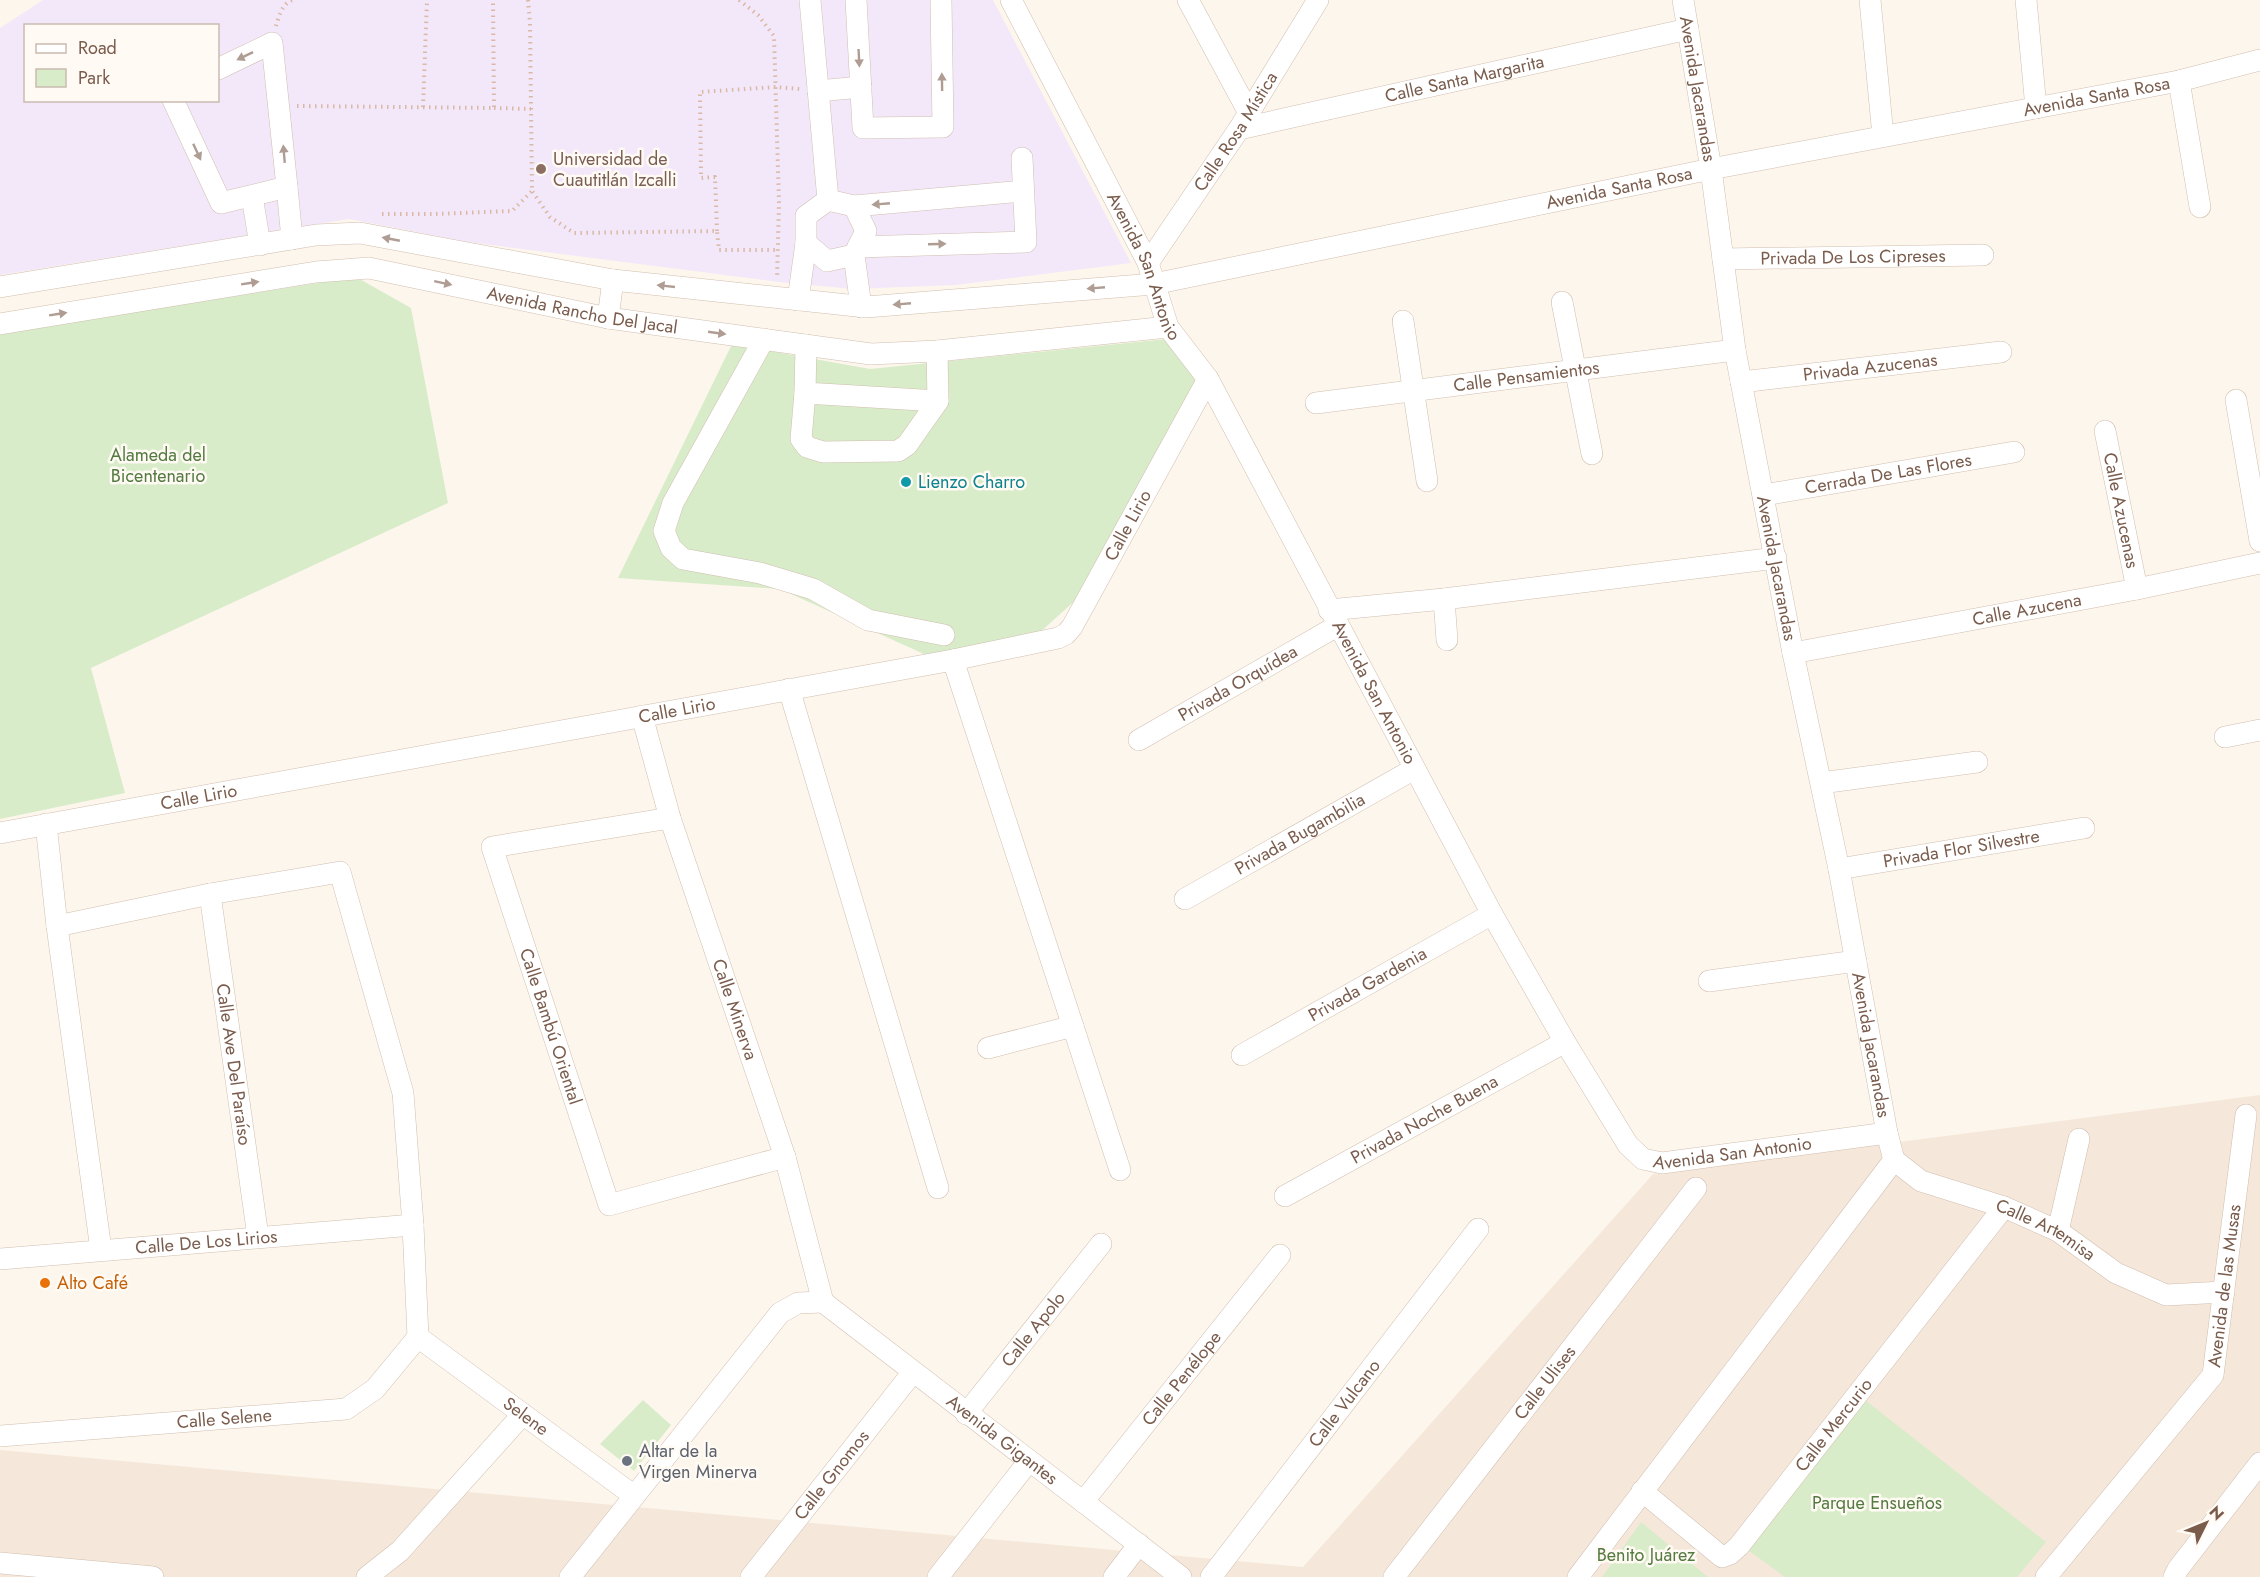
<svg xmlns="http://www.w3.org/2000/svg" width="2260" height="1577" viewBox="0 0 2260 1577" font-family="Jost,sans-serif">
<rect width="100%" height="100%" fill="#fdf6ec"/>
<path fill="#f5e8da" d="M 2260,1095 L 2260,1577 L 0,1577 L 0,1450 L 1303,1567 L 1653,1174 Z"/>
<path fill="#f3e8fa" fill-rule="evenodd" d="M 43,0 L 993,0 L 1131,263 L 955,285 L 852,289 L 779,282 L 468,242 L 349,219 L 0,275 L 0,28 ZM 26,26 L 218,26 L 218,100 L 26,100 Z"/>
<path fill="#d8ecc9" d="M 356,277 L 411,308 L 448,503 L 91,668 L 125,793 L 0,819 L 0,333 Z
M 1167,339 L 1201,385 L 1090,587 L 1037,635 L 935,659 L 780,589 L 618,578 L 732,344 L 870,369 Z
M 643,1400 L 671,1425 L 634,1471 L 600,1444 Z
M 1865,1400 L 2046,1542 L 2017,1577 L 1785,1577 L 1748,1550 Z
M 1641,1522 L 1704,1574 L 1708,1577 L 1602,1577 Z"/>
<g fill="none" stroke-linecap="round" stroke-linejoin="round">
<g stroke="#d1beb0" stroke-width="22">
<g id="minor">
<path d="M 810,0 L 828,200"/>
<path d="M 856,0 L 863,128 L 943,127 L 941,0"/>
<path id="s1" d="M 1011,0 L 1148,263 L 1168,327 L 1208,379 L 1492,914 L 1565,1042 L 1628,1145 L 1643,1159 L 1662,1163 L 1887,1133"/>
<path d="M 1188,0 L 1249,113"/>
<path id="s2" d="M 1683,0 L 1711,169 L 1735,350 L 1793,653 L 1839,869 L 1887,1133 L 1894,1160 L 1921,1181 L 2004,1207 L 2058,1231 L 2116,1273 L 2166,1295 L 2224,1292"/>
<path d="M 1870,0 L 1883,136"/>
<path d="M 2026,0 L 2036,108"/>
<path d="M 2179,81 L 2200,207"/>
<path d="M 818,91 L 861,87"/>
<path d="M 173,100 L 221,203 L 287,187 L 272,43 L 218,69"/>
<path id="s3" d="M 1239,129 L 1688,29"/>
<path d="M 287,187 L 292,239"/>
<path d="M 252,196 L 260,245"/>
<path d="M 828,200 L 854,206 L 866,231 L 854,255 L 827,261 L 806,243 L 806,216 Z"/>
<path d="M 854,206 L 1023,191"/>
<path d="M 858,247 L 1026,242 L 1022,158"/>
<path d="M 854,255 L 861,307"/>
<path id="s4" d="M 1723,259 L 1983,255"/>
<path id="s5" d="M 1148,263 L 1239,129 L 1318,0"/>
<path id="s6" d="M 0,287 L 316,235 L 360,233 L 613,280 L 866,307 L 1154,284 L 1711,169 L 2179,81 L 2260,60"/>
<path d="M 798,300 L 806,243"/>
<path d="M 1562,302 L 1592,454"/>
<path d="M 608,318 L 613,280"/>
<path d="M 1403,321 L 1427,481"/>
<path id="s7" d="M 0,324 L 316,272 L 369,268 L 608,318 L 871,354 L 937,351 L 1168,327"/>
<path d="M 764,339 L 673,503 L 664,531 L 671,548 L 683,559 L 760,573 L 813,589 L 868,620 L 944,635"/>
<path d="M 806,345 L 805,393 L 938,401 L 937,351"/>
<path id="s8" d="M 1741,382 L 2001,352"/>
<path d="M 805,393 L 801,439 L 807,447 L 823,452 L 898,451 L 907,445 L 938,401"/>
<path d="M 2236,400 L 2260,541"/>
<path id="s9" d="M 1316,403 L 1735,350"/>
<path id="s10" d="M 2105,431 L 2137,589"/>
<path id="s11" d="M 1764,495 L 2014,452"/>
<path d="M 1444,599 L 1447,640"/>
<path d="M 1329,610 L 1444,599 L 1776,558"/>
<path id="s12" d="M 1793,653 L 2137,589 L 2260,563"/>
<path d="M 953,660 L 1120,1170"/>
<path d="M 789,689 L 938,1188"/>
<path id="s13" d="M 642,716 L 670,818 L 785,1157 L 823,1302"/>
<path d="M 2225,737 L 2260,730"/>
<path id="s14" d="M 1139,740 L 1337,626"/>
<path d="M 1821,783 L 1977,762"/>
<path id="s15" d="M 670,818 L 492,847 L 609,1205 L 785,1157"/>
<path d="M 46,824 L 57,926 L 101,1250"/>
<path id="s16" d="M 0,833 L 953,660 L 1058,638 L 1066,634 L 1072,627 L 1208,379"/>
<path id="s17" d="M 1839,869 L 2084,828"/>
<path id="s18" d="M 210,894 L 258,1237"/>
<path id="s19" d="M 1185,899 L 1414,769"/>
<path d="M 57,926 L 210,894 L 340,872 L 403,1093 L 413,1225 L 418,1337"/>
<path d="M 1709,981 L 1856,961"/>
<path d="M 988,1048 L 1073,1026"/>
<path id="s20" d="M 1242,1055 L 1492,914"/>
<path id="s21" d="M 1285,1196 L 1565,1042"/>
<path d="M 2058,1231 L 2079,1139"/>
<path id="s22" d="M 0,1259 L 413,1225"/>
<path id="s23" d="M 823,1302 L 1181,1577"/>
<path id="s24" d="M 418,1337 L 633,1495"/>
<path id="s25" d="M 966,1414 L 1101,1244"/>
<path id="s26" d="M 0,1436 L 346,1409 L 375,1389 L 418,1337"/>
<path id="s27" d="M 1642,1491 L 1722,1557 L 1730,1554 L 1739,1546 L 2004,1207"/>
<path id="s28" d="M 1083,1502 L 1280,1255"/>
<path d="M 0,1563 L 153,1577"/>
<path d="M 367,1577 L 400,1551 L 523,1414"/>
<path d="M 570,1577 L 780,1313 L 798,1303 L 823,1302"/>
<path id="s29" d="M 751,1577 L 913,1372"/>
<path d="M 938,1577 L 1029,1461"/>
<path d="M 1114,1577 L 1139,1544"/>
<path id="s30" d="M 1211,1577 L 1478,1229"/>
<path id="s31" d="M 1394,1577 L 1696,1188"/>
<path d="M 1578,1577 L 1894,1160"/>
<path id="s32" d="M 2046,1577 L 2213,1375 L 2246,1115"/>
<path d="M 2174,1577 L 2178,1569 L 2260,1463"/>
</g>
</g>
<path stroke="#d9b8a5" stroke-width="4" stroke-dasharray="1.5 4.5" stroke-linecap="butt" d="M 528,0 L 530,23 L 532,191 L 550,217 L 574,233 L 717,231 L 719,250 L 777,250
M 739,0 L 758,15 L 774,36 L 779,203 L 777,279
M 276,26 C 279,16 282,4 292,0
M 297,106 L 494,108 L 493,0
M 423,107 L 427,0
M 494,108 L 531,109
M 382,214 L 434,214 L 512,211 L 532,191
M 717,231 L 715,177 L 701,178 L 700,92 L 775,87 L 800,89"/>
<use href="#minor" stroke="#fff" stroke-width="21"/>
</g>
<defs><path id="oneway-solid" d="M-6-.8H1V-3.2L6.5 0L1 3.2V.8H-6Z" transform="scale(1.5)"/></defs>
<g fill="#af9d94">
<use href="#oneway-solid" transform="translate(245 56) rotate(154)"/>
<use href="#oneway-solid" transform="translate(859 58) rotate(87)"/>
<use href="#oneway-solid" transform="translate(942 82) rotate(-91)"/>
<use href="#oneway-solid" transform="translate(197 152) rotate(65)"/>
<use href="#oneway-solid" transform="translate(284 154) rotate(-95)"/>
<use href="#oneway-solid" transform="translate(881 204) rotate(175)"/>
<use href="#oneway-solid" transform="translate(391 239) rotate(-169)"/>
<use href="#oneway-solid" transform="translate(937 244) rotate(-2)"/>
<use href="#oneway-solid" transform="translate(250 283) rotate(-9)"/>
<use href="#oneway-solid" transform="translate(443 283) rotate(12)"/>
<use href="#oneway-solid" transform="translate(666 286) rotate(-174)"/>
<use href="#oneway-solid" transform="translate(1096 288) rotate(175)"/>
<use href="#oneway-solid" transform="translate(902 304) rotate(175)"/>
<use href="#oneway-solid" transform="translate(58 314) rotate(-9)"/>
<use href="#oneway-solid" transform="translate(717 333) rotate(8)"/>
</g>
<circle fill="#8d6e63" stroke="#fffaf3" stroke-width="2" cx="541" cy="169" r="6"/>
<circle fill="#0f9aa8" stroke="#fffaf3" stroke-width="2" cx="906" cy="482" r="6"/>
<circle fill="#e8710a" stroke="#fffaf3" stroke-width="2" cx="45" cy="1283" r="6"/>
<circle fill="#6b7280" stroke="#fffaf3" stroke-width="2" cx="627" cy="1461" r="6"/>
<g text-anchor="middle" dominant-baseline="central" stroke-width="5" stroke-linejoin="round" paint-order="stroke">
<g font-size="18" fill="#7a5c4d" stroke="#fffaf3">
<text stroke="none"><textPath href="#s3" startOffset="231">Calle Santa Margarita</textPath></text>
<text stroke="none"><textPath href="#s2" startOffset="90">Avenida Jacarandas</textPath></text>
<text stroke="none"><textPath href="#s6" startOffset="2126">Avenida Santa Rosa</textPath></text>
<text stroke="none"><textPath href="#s5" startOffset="158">Calle Rosa Mística</textPath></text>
<text stroke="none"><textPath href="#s6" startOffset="1640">Avenida Santa Rosa</textPath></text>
<text stroke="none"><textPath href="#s4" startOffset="130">Privada De Los Cipreses</textPath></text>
<text stroke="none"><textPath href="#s1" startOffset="298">Avenida San Antonio</textPath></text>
<text stroke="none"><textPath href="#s7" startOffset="591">Avenida Rancho Del Jacal</textPath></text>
<text stroke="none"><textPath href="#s8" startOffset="130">Privada Azucenas</textPath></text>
<text stroke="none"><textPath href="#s9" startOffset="212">Calle Pensamientos</textPath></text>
<text stroke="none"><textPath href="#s11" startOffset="126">Cerrada De Las Flores</textPath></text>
<text stroke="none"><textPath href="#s10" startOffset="81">Calle Azucenas</textPath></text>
<text stroke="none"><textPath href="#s16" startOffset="1210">Calle Lirio</textPath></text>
<text stroke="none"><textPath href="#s2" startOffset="576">Avenida Jacarandas</textPath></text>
<text stroke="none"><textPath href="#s12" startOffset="238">Calle Azucena</textPath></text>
<text stroke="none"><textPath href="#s14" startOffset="114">Privada Orquídea</textPath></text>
<text stroke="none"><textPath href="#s1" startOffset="784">Avenida San Antonio</textPath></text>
<text stroke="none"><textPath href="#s16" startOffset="688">Calle Lirio</textPath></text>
<text stroke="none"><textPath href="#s16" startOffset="202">Calle Lirio</textPath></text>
<text stroke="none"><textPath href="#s19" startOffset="132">Privada Bugambilia</textPath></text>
<text stroke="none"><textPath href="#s17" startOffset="124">Privada Flor Silvestre</textPath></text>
<text stroke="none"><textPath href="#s20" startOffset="144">Privada Gardenia</textPath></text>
<text stroke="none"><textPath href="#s13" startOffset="308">Calle Minerva</textPath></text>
<text stroke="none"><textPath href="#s15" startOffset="369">Calle Bambú Oriental</textPath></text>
<text stroke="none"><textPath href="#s2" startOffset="1062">Avenida Jacarandas</textPath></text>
<text stroke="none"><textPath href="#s18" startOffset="172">Calle Ave Del Paraíso</textPath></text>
<text stroke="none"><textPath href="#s21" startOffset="159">Privada Noche Buena</textPath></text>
<text stroke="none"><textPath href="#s1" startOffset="1414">Avenida San Antonio</textPath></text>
<text stroke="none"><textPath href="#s2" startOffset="1348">Calle Artemisa</textPath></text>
<text stroke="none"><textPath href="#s22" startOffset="207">Calle De Los Lirios</textPath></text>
<text stroke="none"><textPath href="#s32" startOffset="352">Avenida de las Musas</textPath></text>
<text stroke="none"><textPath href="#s25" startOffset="108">Calle Apolo</textPath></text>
<text stroke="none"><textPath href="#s28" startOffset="158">Calle Penélope</textPath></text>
<text stroke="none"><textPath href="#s31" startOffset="246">Calle Ulises</textPath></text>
<text stroke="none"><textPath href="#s30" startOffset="219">Calle Vulcano</textPath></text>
<text stroke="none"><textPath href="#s24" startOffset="134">Selene</textPath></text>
<text stroke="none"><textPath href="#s26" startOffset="225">Calle Selene</textPath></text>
<text stroke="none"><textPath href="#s27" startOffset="278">Calle Mercurio</textPath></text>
<text stroke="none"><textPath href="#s23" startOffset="226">Avenida Gigantes</textPath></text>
<text stroke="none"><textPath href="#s29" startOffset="130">Calle Gnomos</textPath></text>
</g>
<g font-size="18" fill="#785e54" stroke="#fffaf3" text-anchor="start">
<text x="553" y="159">Universidad de<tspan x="553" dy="21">Cuautitlán Izcalli</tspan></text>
</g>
<g font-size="18" fill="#537a41" stroke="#fffaf3">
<text x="158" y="455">Alameda del<tspan x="158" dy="21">Bicentenario</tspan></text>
<text x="1877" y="1503">Parque Ensueños</text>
<text x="1646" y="1555">Benito Juárez</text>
</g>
<g font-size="18" fill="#0d838f" stroke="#fffaf3" text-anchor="start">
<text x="918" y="482">Lienzo Charro</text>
</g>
<g font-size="18" fill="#c56008" stroke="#fffaf3" text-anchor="start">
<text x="57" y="1283">Alto Café</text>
</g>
<g font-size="18" fill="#5b616d" stroke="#fffaf3" text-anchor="start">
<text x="639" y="1451">Altar de la<tspan x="639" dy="21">Virgen Minerva</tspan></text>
</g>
</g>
<rect x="24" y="24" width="195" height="78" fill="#fffaf3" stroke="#cabbb1" stroke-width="1.5"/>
<rect x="36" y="44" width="30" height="9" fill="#ffffff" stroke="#cabbb1" stroke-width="1.5"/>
<text x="78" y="54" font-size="18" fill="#7a5c4d">Road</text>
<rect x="36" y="69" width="30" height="18" fill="#d8ecc9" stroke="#cabbb1" stroke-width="1.5"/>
<text x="78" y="84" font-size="18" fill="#7a5c4d">Park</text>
<g transform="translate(2206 1523) rotate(47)" stroke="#fffaf3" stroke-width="4.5" paint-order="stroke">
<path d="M0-4.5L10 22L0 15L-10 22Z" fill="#7a5c4d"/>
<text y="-9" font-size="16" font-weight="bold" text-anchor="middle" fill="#7a5c4d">N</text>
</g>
</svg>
